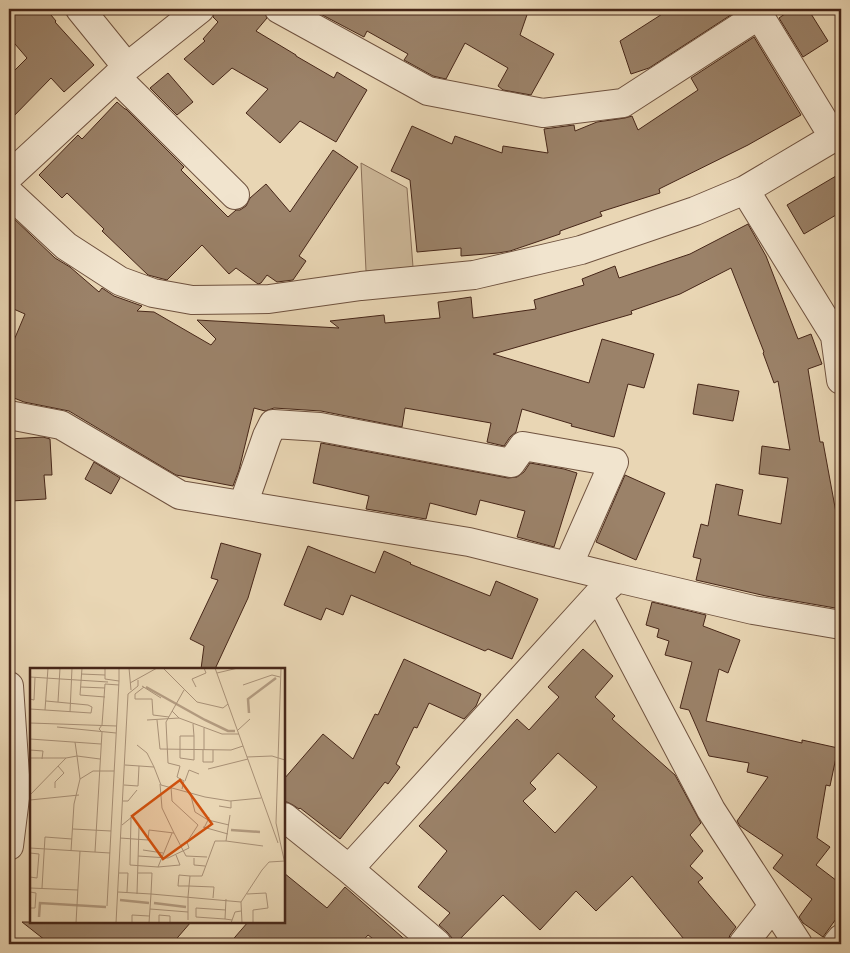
<svg xmlns="http://www.w3.org/2000/svg" width="850" height="953" viewBox="0 0 850 953" font-family="'Gentium Book Plus',serif">
<rect width="100%" height="100%" fill="#e9d6b4"/>
<filter id="stains"><feTurbulence type="fractalNoise" baseFrequency=".004" numOctaves="4"/><feColorMatrix values="0 0 0 0 .2 0 0 0 0 .09 0 0 0 0 .02 0 0 0 .5 -.17"/></filter>
<radialGradient id="worn" r=".72"><stop offset=".6" stop-color="#630" stop-opacity="0"/><stop offset="1" stop-color="#630" stop-opacity=".3"/></radialGradient>
<path fill="#cdb899" stroke="#8a6f58" d="M 361,163 L 407,188 L 413,267 L 366,271 Z"/>
<path fill="#9b8269" stroke="#462618" fill-rule="evenodd" d="M 21,9 L 46,9 L 56,21 L 55,22 L 94,65 L 64,92 L 51,78 L 9,121 L 9,76 L 27,58 L 9,37 L 9,19 Z
M 215,9 L 263,9 L 267,18 L 256,31 L 296,55 L 296,56 L 334,78 L 337,72 L 367,90 L 336,142 L 300,121 L 280,143 L 246,113 L 268,89 L 232,68 L 213,85 L 184,59 L 205,41 L 203,39 L 218,22 L 213,17 Z
M 311,9 L 529,9 L 520,35 L 554,54 L 531,95 L 503,90 L 498,86 L 508,68 L 465,43 L 446,79 L 433,76 L 404,60 L 408,54 L 367,31 L 364,37 Z
M 670,9 L 740,9 L 649,68 L 631,74 L 620,41 Z
M 792,9 L 808,9 L 828,41 L 803,57 L 779,18 Z
M 754,37 L 801,115 L 748,145 L 659,189 L 660,193 L 600,212 L 602,216 L 560,231 L 560,234 L 510,251 L 498,253 L 461,256 L 461,248 L 417,252 L 410,180 L 391,171 L 412,126 L 452,144 L 455,136 L 502,153 L 503,146 L 548,153 L 544,129 L 574,125 L 575,131 L 597,122 L 625,118 L 632,116 L 638,130 L 698,90 L 691,78 Z
M 168,73 L 193,102 L 177,115 L 150,88 Z
M 117,102 L 125,109 L 126,109 L 184,167 L 181,170 L 228,217 L 236,210 L 240,210 L 246,206 L 250,198 L 266,184 L 290,212 L 333,150 L 358,167 L 299,256 L 306,261 L 293,280 L 277,282 L 267,275 L 261,283 L 258,284 L 236,268 L 229,274 L 202,245 L 167,280 L 148,275 L 102,231 L 104,229 L 67,193 L 62,198 L 39,175 L 78,135 L 82,139 Z
M 841,173 L 841,212 L 804,234 L 787,205 Z
M 9,214 L 55,258 L 70,267 L 99,292 L 102,288 L 114,296 L 142,306 L 137,311 L 154,312 L 211,345 L 216,339 L 197,320 L 339,328 L 330,321 L 384,315 L 385,323 L 440,318 L 438,302 L 471,297 L 473,318 L 536,309 L 534,300 L 584,285 L 582,279 L 615,266 L 619,278 L 690,254 L 748,224 L 766,256 L 798,339 L 811,334 L 822,364 L 808,369 L 820,442 L 823,442 L 837,518 L 841,519 L 841,609 L 766,596 L 696,580 L 701,559 L 693,557 L 701,524 L 708,526 L 716,484 L 743,490 L 738,515 L 781,524 L 788,478 L 759,474 L 762,446 L 790,450 L 778,381 L 774,383 L 763,353 L 764,352 L 731,268 L 680,294 L 631,311 L 632,314 L 493,354 L 589,383 L 602,339 L 654,354 L 644,388 L 628,384 L 614,437 L 571,426 L 572,424 L 522,409 L 516,432 L 510,437 L 504,446 L 487,442 L 491,423 L 405,408 L 402,427 L 321,411 L 274,408 L 265,411 L 254,408 L 239,470 L 233,486 L 176,475 L 69,411 L 24,402 L 9,396 L 9,352 L 25,314 L 9,307 Z
M 698,384 L 739,391 L 733,421 L 693,414 Z
M 43,437 L 50,439 L 52,475 L 44,475 L 46,499 L 11,501 L 9,439 Z
M 321,443 L 508,478 L 517,477 L 524,472 L 530,463 L 564,469 L 577,473 L 554,547 L 517,537 L 525,511 L 480,500 L 476,515 L 430,503 L 426,519 L 366,509 L 369,496 L 313,483 Z
M 94,462 L 120,478 L 111,494 L 85,479 Z
M 625,475 L 665,493 L 636,560 L 596,542 Z
M 221,543 L 261,554 L 248,598 L 215,669 L 201,669 L 204,646 L 190,639 L 218,580 L 211,578 Z
M 308,546 L 375,573 L 384,551 L 411,563 L 410,564 L 490,596 L 496,581 L 538,599 L 512,659 L 488,649 L 485,651 L 351,595 L 343,615 L 326,608 L 321,620 L 284,605 Z
M 652,602 L 706,615 L 703,626 L 740,640 L 728,673 L 719,669 L 706,721 L 802,743 L 802,740 L 838,748 L 830,786 L 826,785 L 817,838 L 830,847 L 816,865 L 841,884 L 841,912 L 823,937 L 803,923 L 799,917 L 812,899 L 773,868 L 783,855 L 740,826 L 737,821 L 768,777 L 747,772 L 749,763 L 709,756 L 689,710 L 680,708 L 692,662 L 665,655 L 669,641 L 657,637 L 659,629 L 646,625 Z
M 583,649 L 613,676 L 595,697 L 615,716 L 612,719 L 675,775 L 701,823 L 690,835 L 703,851 L 690,866 L 703,878 L 698,882 L 736,927 L 730,935 L 728,941 L 728,944 L 688,944 L 632,876 L 596,911 L 576,891 L 540,930 L 503,895 L 455,944 L 452,941 L 452,938 L 447,932 L 439,925 L 450,913 L 418,887 L 447,851 L 419,826 L 517,719 L 529,730 L 559,697 L 548,687 ZM 558,753 L 597,787 L 555,833 L 523,801 L 536,789 L 530,783 Z
M 404,659 L 481,694 L 476,706 L 464,719 L 429,703 L 417,728 L 414,727 L 396,764 L 400,767 L 388,784 L 385,782 L 340,839 L 300,808 L 299,809 L 293,805 L 287,802 L 284,802 L 284,779 L 323,734 L 353,759 L 375,714 L 378,715 Z
M 284,873 L 327,908 L 345,887 L 410,944 L 380,944 L 368,935 L 360,944 L 229,944 L 248,922 L 284,922 Z
M 22,922 L 191,922 L 172,944 L 50,944 Z"/>
<g fill="none" stroke-linecap="round" stroke-linejoin="round">
<g stroke="#6f523f" stroke-width="30">
<path id="minor" d="M 80,9 L 127,67
M 279,9 L 428,91 L 543,113 L 623,103 L 759,15 L 834,138
M 116,77 L 235,195
M 9,176 L 127,67 L 200,9
M 745,190 L 841,133
M 9,193 L 66,246 L 120,281 L 153,293 L 192,300 L 269,299 L 361,286 L 474,275 L 581,250 L 695,211 L 745,190 L 835,336 L 841,380
M 9,415 L 61,425 L 180,495 L 469,542 L 617,578
M 243,505 L 267,436 L 273,424 L 320,427 L 511,463 L 523,446 L 614,462 L 568,566
M 598,595 L 711,810 L 798,944
M 9,686 L 16,790 L 9,846
M 284,817 L 349,869
M 437,944 L 349,869 L 598,595 L 617,578 L 753,610 L 841,625
M 743,944 L 773,906
M 837,944 L 841,939"/>
</g>
<use href="#minor" stroke="#f1e4ce" stroke-width="28"/>
</g>
<g transform="translate(30 668)">
<rect width="255" height="255" fill="#e9d6b4"/>
<path fill="none" stroke="#b29a7f" stroke-width="2.5" d="M 116,19 L 175,52 L 198,63 L 205,63M 219,45 L 218,31 L 246,10M 201,162 L 230,164M 90,232 L 119,235M 124,235 L 156,239M 9,249 L 10,235 L 76,239"/>
<path fill="none" stroke="#a89076" stroke-width="1" d="M 52,0 L 50,27 L 75,29M 75,0 L 75,11 L 89,13 L 89,0M 99,0 L 101,22M 133,0 L 167,34 L 193,40 L 198,36M 185,0 L 248,175M 251,0 L 246,155 L 255,196M 187,5 L 208,0M 51,6 L 75,7M 0,9 L 78,14M 100,15 L 127,0M 213,17 L 242,7 L 250,9M 112,18 L 131,30M 51,19 L 75,20M 114,19 L 105,26 L 105,31 L 122,31 L 123,47 L 139,49M 166,19 L 162,11 L 176,5 L 174,0M 0,31 L 4,32 L 5,9M 28,34 L 30,0M 0,41 L 61,45 L 62,39 L 58,37 L 16,33M 15,42 L 18,0M 142,43 L 149,50 L 192,66 L 209,66M 40,44 L 42,0M 117,52 L 149,50M 127,52 L 130,81 L 201,82 L 213,78M 0,55 L 87,58M 163,56 L 164,68 L 164,92 L 150,90 L 150,68 L 164,68M 27,59 L 86,65M 208,62 L 220,51M 0,71 L 71,76M 107,77 L 117,85 L 124,99M 0,82 L 13,83 L 12,91M 173,82 L 173,94 L 183,94 L 183,82M 174,82 L 174,60M 217,89 L 242,88 L 255,92M 0,90 L 36,90M 95,97 L 124,99 L 131,117 L 175,129 L 200,133 L 231,130M 178,101 L 218,91M 50,111 L 63,103 L 84,103M 155,113 L 159,102 L 169,106M 130,116 L 132,140 L 144,165M 94,117 L 108,118 L 109,98M 25,120 L 25,114 L 34,105 L 28,98M 152,121 L 154,113 L 147,109 L 150,98 L 138,95 L 136,54 L 154,22M 160,124 L 165,144 L 178,152 L 174,160M 0,127 L 36,90 L 47,88 L 45,74M 0,132 L 49,127M 93,133 L 98,133 L 107,122M 189,138 L 201,140 L 201,133M 200,147 L 196,173 L 233,178M 101,149 L 100,197 L 128,199 L 150,197 L 146,187M 179,149 L 178,152 L 199,157M 92,157 L 129,127M 173,159 L 198,166M 43,161 L 81,163M 90,170 L 118,172 L 119,162 L 144,165 L 156,188 L 177,189M 0,180 L 80,185M 113,182 L 133,185M 41,183 L 44,136 L 50,111 L 47,88 L 70,91M 65,184 L 72,64 L 69,61 L 72,57 L 75,16 L 89,17M 0,185 L 9,186 L 7,210 L 0,209M 108,188 L 138,190 L 159,180 L 157,174 L 168,157 L 142,133 L 141,119M 164,190 L 164,197 L 175,198M 128,199 L 142,165M 89,205 L 98,205 L 97,224M 160,208 L 172,208 L 185,173 L 196,173M 0,220 L 48,222M 12,220 L 15,169 L 42,171M 0,224 L 6,225 L 5,240 L 0,240M 88,224 L 121,226 L 122,205 L 108,205M 107,226 L 109,159M 217,226 L 236,225 L 238,240 L 223,242 L 223,255M 196,231 L 195,251 L 202,252M 77,238 L 89,13M 120,241 L 158,244M 195,251 L 166,249 L 166,240 L 196,242M 158,252 L 158,229 L 159,218 L 160,208 L 149,207 L 148,218 L 159,218 L 184,219 L 183,230M 46,255 L 50,183M 86,255 L 98,26 L 108,18 L 108,12M 102,255 L 102,247 L 119,248M 119,255 L 121,226 L 211,234M 129,255 L 129,247 L 140,248 L 140,255M 201,255 L 205,244 L 211,243M 212,255 L 211,234 L 232,202 L 239,194 L 255,193"/>
<path fill="#d0510e" fill-opacity="0.15" stroke="#d0510e" stroke-width="2.5" d="M 150,112 L 182,156 L 133,191 L 102,148 Z"/>
<rect width="255" height="255" fill="none" stroke="#462618" stroke-width="2.5"/>
</g>
<rect width="850" height="953" fill="none" stroke="#e9d6b4" stroke-width="30"/>
<rect x="10" y="10" width="830" height="933" fill="none" stroke="#462618" stroke-width="2.5"/>
<rect x="15" y="15" width="820" height="923" fill="none" stroke="#462618"/>
<rect width="100%" height="100%" filter="url(#stains)"/>
<rect width="100%" height="100%" fill="url(#worn)"/>
</svg>
